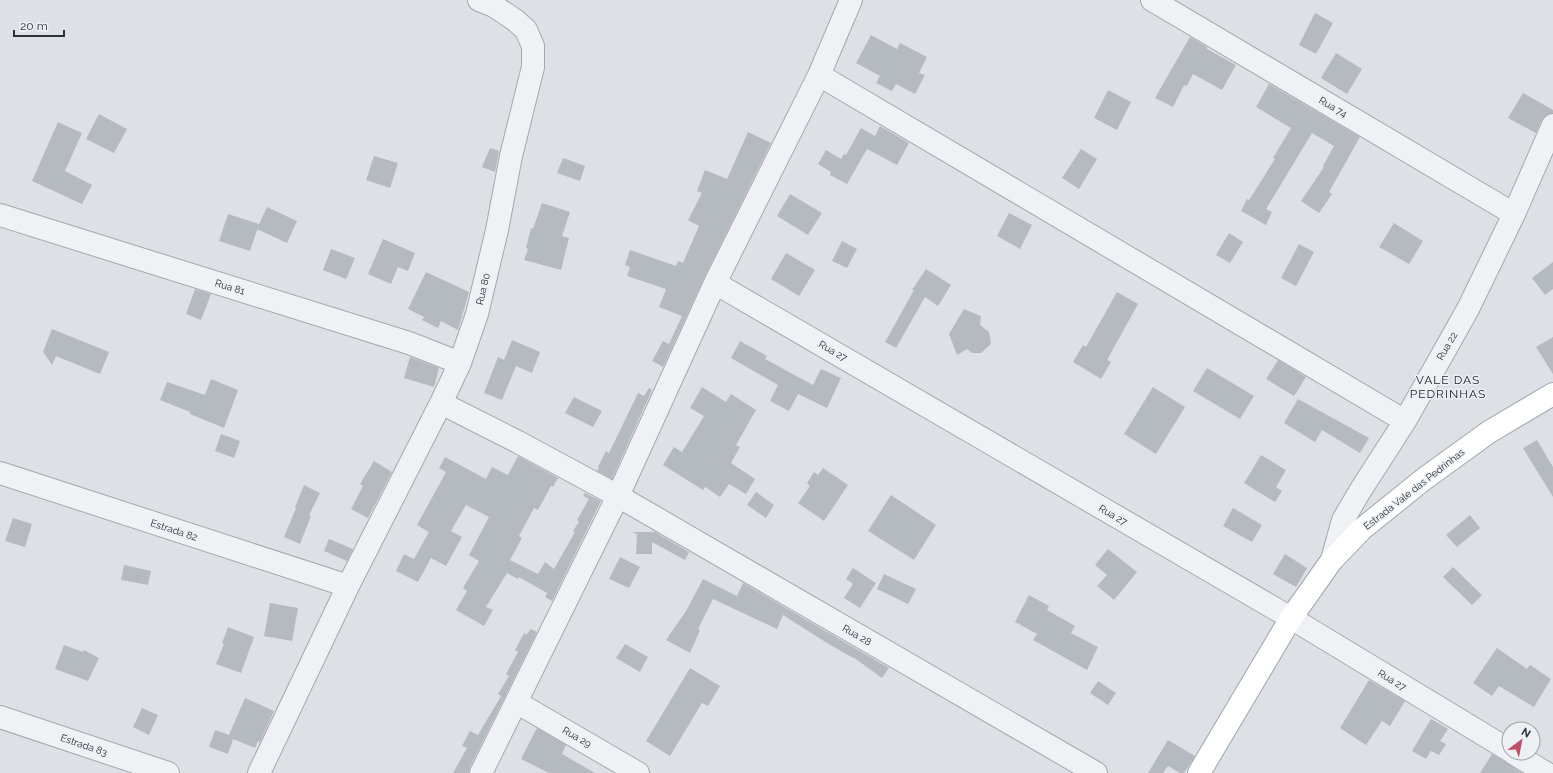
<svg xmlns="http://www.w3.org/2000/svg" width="1553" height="773" viewBox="0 0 1553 773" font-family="Raleway,sans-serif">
<rect width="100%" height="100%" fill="#dde1e5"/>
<path fill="#b5bac1" d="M 1315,13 L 1333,23 L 1316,54 L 1299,45 Z
M 871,35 L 897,49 L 900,43 L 927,57 L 919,73 L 925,75 L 915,94 L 896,84 L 892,91 L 876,83 L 880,76 L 856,63 Z
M 1190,37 L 1207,47 L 1207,49 L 1236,65 L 1222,90 L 1193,74 L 1187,86 L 1184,85 L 1173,107 L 1155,98 Z
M 1336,53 L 1362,69 L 1347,94 L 1321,78 Z
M 1269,84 L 1360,137 L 1329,192 L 1332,194 L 1319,213 L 1301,201 L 1324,167 L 1323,166 L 1334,146 L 1312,133 L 1266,209 L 1272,212 L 1266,225 L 1241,211 L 1247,199 L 1249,200 L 1275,159 L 1273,158 L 1291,128 L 1256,107 Z
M 1108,90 L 1131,102 L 1117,130 L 1094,118 Z
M 1523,93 L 1553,110 L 1553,113 L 1546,115 L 1542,120 L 1536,133 L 1508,118 Z
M 99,114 L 127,129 L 114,153 L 86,139 Z
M 58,122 L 82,133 L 65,171 L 92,185 L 82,204 L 32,181 Z
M 880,126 L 909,143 L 897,165 L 867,149 L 847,184 L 830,175 L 831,172 L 818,164 L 826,150 L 841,159 L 844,154 L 846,155 L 861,128 L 875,136 Z
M 748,132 L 771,143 L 704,278 L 663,367 L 652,361 L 663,341 L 669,344 L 682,316 L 659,307 L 666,289 L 627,276 L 630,267 L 625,265 L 630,250 L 676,266 L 678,261 L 683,263 L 699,226 L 688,220 L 702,193 L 697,191 L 705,170 L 727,179 Z
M 490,148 L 499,151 L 495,172 L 482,167 Z
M 1081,149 L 1097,159 L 1079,189 L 1062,178 Z
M 374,156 L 398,163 L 390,188 L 366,180 Z
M 563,158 L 585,166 L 580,181 L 557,173 Z
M 790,194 L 822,213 L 808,235 L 777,216 Z
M 542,203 L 570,212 L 562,236 L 569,238 L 561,270 L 524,260 L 528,249 L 526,248 L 531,228 L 533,229 Z
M 267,207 L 297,221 L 287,243 L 257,229 Z
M 1009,213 L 1032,225 L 1020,249 L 997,236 Z
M 228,214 L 259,224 L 250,251 L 219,241 Z
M 1394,223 L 1423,241 L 1409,264 L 1379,247 Z
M 1229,233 L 1243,242 L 1230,263 L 1216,255 Z
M 383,239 L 415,253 L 408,271 L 398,267 L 391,284 L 368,274 Z
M 842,241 L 857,249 L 847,268 L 832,261 Z
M 1299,244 L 1314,252 L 1296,286 L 1281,278 Z
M 331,249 L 355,258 L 346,279 L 323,270 Z
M 786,253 L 815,270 L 799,296 L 771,279 Z
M 1553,262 L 1553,289 L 1545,295 L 1532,278 Z
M 926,269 L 951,285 L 938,306 L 925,297 L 896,348 L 885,342 L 914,290 L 912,290 Z
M 426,272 L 469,292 L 458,330 L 441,321 L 438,328 L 422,320 L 424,317 L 408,309 Z
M 195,289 L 211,294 L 201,320 L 186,314 Z
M 1117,292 L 1138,304 L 1107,360 L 1111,362 L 1101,379 L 1073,362 L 1083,345 L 1086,347 Z
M 964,309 L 981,316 L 980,325 L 989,332 L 991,344 L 981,353 L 972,353 L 967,349 L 957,355 L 949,334 Z
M 52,329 L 109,352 L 100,374 L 56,356 L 52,365 L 43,352 Z
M 1553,337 L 1553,374 L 1536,347 Z
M 512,340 L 540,352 L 532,373 L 516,366 L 502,400 L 484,393 L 498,357 L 504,360 Z
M 740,341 L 767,356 L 765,359 L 813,385 L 821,369 L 841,378 L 827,408 L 798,394 L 789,411 L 770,401 L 778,385 L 731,358 Z
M 410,357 L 439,368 L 434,387 L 404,378 Z
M 1278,360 L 1306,377 L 1294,396 L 1266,379 Z
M 1207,368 L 1254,396 L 1240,419 L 1193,391 Z
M 211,379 L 238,390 L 224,428 L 190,414 L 190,412 L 160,400 L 167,382 L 205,395 Z
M 702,387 L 726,402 L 731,394 L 756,410 L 736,445 L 740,447 L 731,463 L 755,479 L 746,494 L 729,484 L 720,497 L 705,487 L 703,490 L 663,465 L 674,447 L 682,452 L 704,416 L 690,408 Z
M 1153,387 L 1185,407 L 1156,454 L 1124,434 Z
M 649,388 L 652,390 L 612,479 L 597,471 L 599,468 L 598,467 L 606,451 L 609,453 L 638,393 L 644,396 Z
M 574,397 L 602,411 L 593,427 L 565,413 Z
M 1298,399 L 1369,438 L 1360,453 L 1322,430 L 1315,442 L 1284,423 Z
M 221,434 L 240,441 L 234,458 L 215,451 Z
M 1537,440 L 1553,467 L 1553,497 L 1523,448 Z
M 1261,455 L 1286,470 L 1276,487 L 1282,491 L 1275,502 L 1244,483 Z
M 518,456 L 558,478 L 553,487 L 551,486 L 538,510 L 534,508 L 519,536 L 522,538 L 510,560 L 538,574 L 545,562 L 554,569 L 575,532 L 573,531 L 579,522 L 577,520 L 589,499 L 583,496 L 585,493 L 601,501 L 552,601 L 545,597 L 547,593 L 519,577 L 518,579 L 507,573 L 486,607 L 493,610 L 484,626 L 456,610 L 467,591 L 463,588 L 479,561 L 469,555 L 489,517 L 466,505 L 451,531 L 462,537 L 446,566 L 431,558 L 418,582 L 396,571 L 404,554 L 414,559 L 429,532 L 417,525 L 446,472 L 439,468 L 445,457 L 486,479 L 492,467 L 508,475 Z
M 374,461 L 392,472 L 368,518 L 351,509 L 363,486 L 360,484 Z
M 823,468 L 848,485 L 824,521 L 798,503 L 810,486 L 807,483 L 814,472 L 818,475 Z
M 304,485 L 320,493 L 309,515 L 311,516 L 300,544 L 284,537 L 296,508 L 295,507 Z
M 756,492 L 774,505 L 766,518 L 747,505 Z
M 891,495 L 936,525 L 914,560 L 868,531 Z
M 1233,508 L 1262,525 L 1252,542 L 1223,526 Z
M 1470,515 L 1480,528 L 1457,547 L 1446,535 Z
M 13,518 L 32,524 L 25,547 L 5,541 Z
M 632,532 L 655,532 L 689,552 L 685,560 L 652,542 L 652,554 L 636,554 L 637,534 Z
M 329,539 L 353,549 L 347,561 L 324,551 Z
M 1108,549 L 1137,572 L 1114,600 L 1097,586 L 1107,575 L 1095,565 Z
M 1285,554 L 1307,568 L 1296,587 L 1273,574 Z
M 620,557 L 640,567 L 629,588 L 609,579 Z
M 124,565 L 151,571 L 148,585 L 121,580 Z
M 1453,567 L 1482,595 L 1472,605 L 1443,577 Z
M 853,568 L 876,583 L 860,608 L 844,598 L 853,584 L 846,579 Z
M 884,574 L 916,589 L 908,604 L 877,589 Z
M 703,579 L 737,596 L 743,583 L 889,668 L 882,678 L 853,657 L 853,658 L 827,643 L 783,615 L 777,629 L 713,599 L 698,629 L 700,630 L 690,653 L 666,640 L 686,611 Z
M 1029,595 L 1049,606 L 1047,610 L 1075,626 L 1071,633 L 1098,647 L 1087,670 L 1033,640 L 1037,634 L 1015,622 Z
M 270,603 L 298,608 L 292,641 L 264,636 Z
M 228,627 L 254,637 L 241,673 L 216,664 L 224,644 L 222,643 Z
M 531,629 L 537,632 L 470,767 L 469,773 L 453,773 L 467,748 L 462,746 L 470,731 L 478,735 L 501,696 L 498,694 L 509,676 L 506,674 L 518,652 L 515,650 L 524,633 L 526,635 Z
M 625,644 L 648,657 L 640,672 L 616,658 Z
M 64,645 L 83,652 L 84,650 L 99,658 L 88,681 L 55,669 Z
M 1497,648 L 1527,669 L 1530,665 L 1551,679 L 1534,707 L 1499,686 L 1492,696 L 1473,683 Z
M 690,668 L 720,686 L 708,706 L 702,703 L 670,756 L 646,741 Z
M 1369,680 L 1405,701 L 1390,726 L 1382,721 L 1366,745 L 1340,728 Z
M 1098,681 L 1116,693 L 1108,705 L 1090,693 Z
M 245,698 L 274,711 L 260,742 L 258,741 L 255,748 L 233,739 L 228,754 L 209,747 L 215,730 L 229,735 Z
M 142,708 L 158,715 L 149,735 L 133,727 Z
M 1431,719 L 1448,729 L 1440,741 L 1446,744 L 1439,755 L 1431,751 L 1426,759 L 1412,751 Z
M 537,728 L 566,745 L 562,754 L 595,773 L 549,773 L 521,759 Z
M 1168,740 L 1195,756 L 1184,773 L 1180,773 L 1168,766 L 1163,773 L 1148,773 Z
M 1492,754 L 1504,761 L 1522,773 L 1480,773 Z"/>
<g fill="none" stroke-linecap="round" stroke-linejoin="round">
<g stroke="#a3a8ae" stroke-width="24">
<path id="minor" d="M 1152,0 L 1514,214
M 819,75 L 1405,421
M 0,215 L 409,343 L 460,363
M 715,283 L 1291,618 L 1509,750
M 441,403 L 518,442 L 618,496 L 1096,773
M 0,473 L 348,586
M 1332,560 L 1343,520 L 1360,491 L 1405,421 L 1468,309 L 1514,214 L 1553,125
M 516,702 L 638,773
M 0,717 L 168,773
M 1513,753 L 1546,773
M 259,773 L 348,586 L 441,403 L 460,363 L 477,314 L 497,230 L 511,156 L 533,67 L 533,46 L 526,30 L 515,20 L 494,6 L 479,0
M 481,773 L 618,496 L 715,283 L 819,75 L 851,0"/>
</g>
<g stroke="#9ea6b0" stroke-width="24">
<path id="major" d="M 1199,773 L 1291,618 L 1332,560 L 1362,529 L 1424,479 L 1489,432 L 1553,394"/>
</g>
<use href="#minor" stroke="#eff1f4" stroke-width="22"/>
<use href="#major" stroke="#fff" stroke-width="22"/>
</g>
<g text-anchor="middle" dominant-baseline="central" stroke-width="3" stroke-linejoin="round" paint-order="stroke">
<g font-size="10" fill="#28303a" stroke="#ecf0f3">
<text transform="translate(1333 107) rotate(30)">Rua 74</text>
<text transform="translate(230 287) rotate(17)">Rua 81</text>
<text transform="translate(483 289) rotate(-77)">Rua 80</text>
<text transform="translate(1447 346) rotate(-60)">Rua 22</text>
<text transform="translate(833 351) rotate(30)">Rua 27</text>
<text transform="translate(1414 489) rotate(-38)">Estrada Vale das Pedrinhas</text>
<text transform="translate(1113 515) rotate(30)">Rua 27</text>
<text transform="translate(174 530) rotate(18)">Estrada 82</text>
<text transform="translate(857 635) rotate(30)">Rua 28</text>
<text transform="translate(1392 680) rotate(31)">Rua 27</text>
<text transform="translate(577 737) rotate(30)">Rua 29</text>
<text transform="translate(84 745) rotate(19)">Estrada 83</text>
</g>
<g font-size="12" letter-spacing="1" fill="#1b212b" stroke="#ecf0f3">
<text x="1448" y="380">VALE DAS<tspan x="1448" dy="14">PEDRINHAS</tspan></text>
</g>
</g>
<g transform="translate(1521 741) rotate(32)"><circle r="19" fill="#ecf0f3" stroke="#9ea3a9"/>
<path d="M0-3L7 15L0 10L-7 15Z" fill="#be4f65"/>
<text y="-6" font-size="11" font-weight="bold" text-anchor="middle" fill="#28303a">N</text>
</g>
<path d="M14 30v6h50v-6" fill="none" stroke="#28303a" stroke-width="2"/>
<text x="20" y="30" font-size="12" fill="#28303a" stroke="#ecf0f3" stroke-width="3" paint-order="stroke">20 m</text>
</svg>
